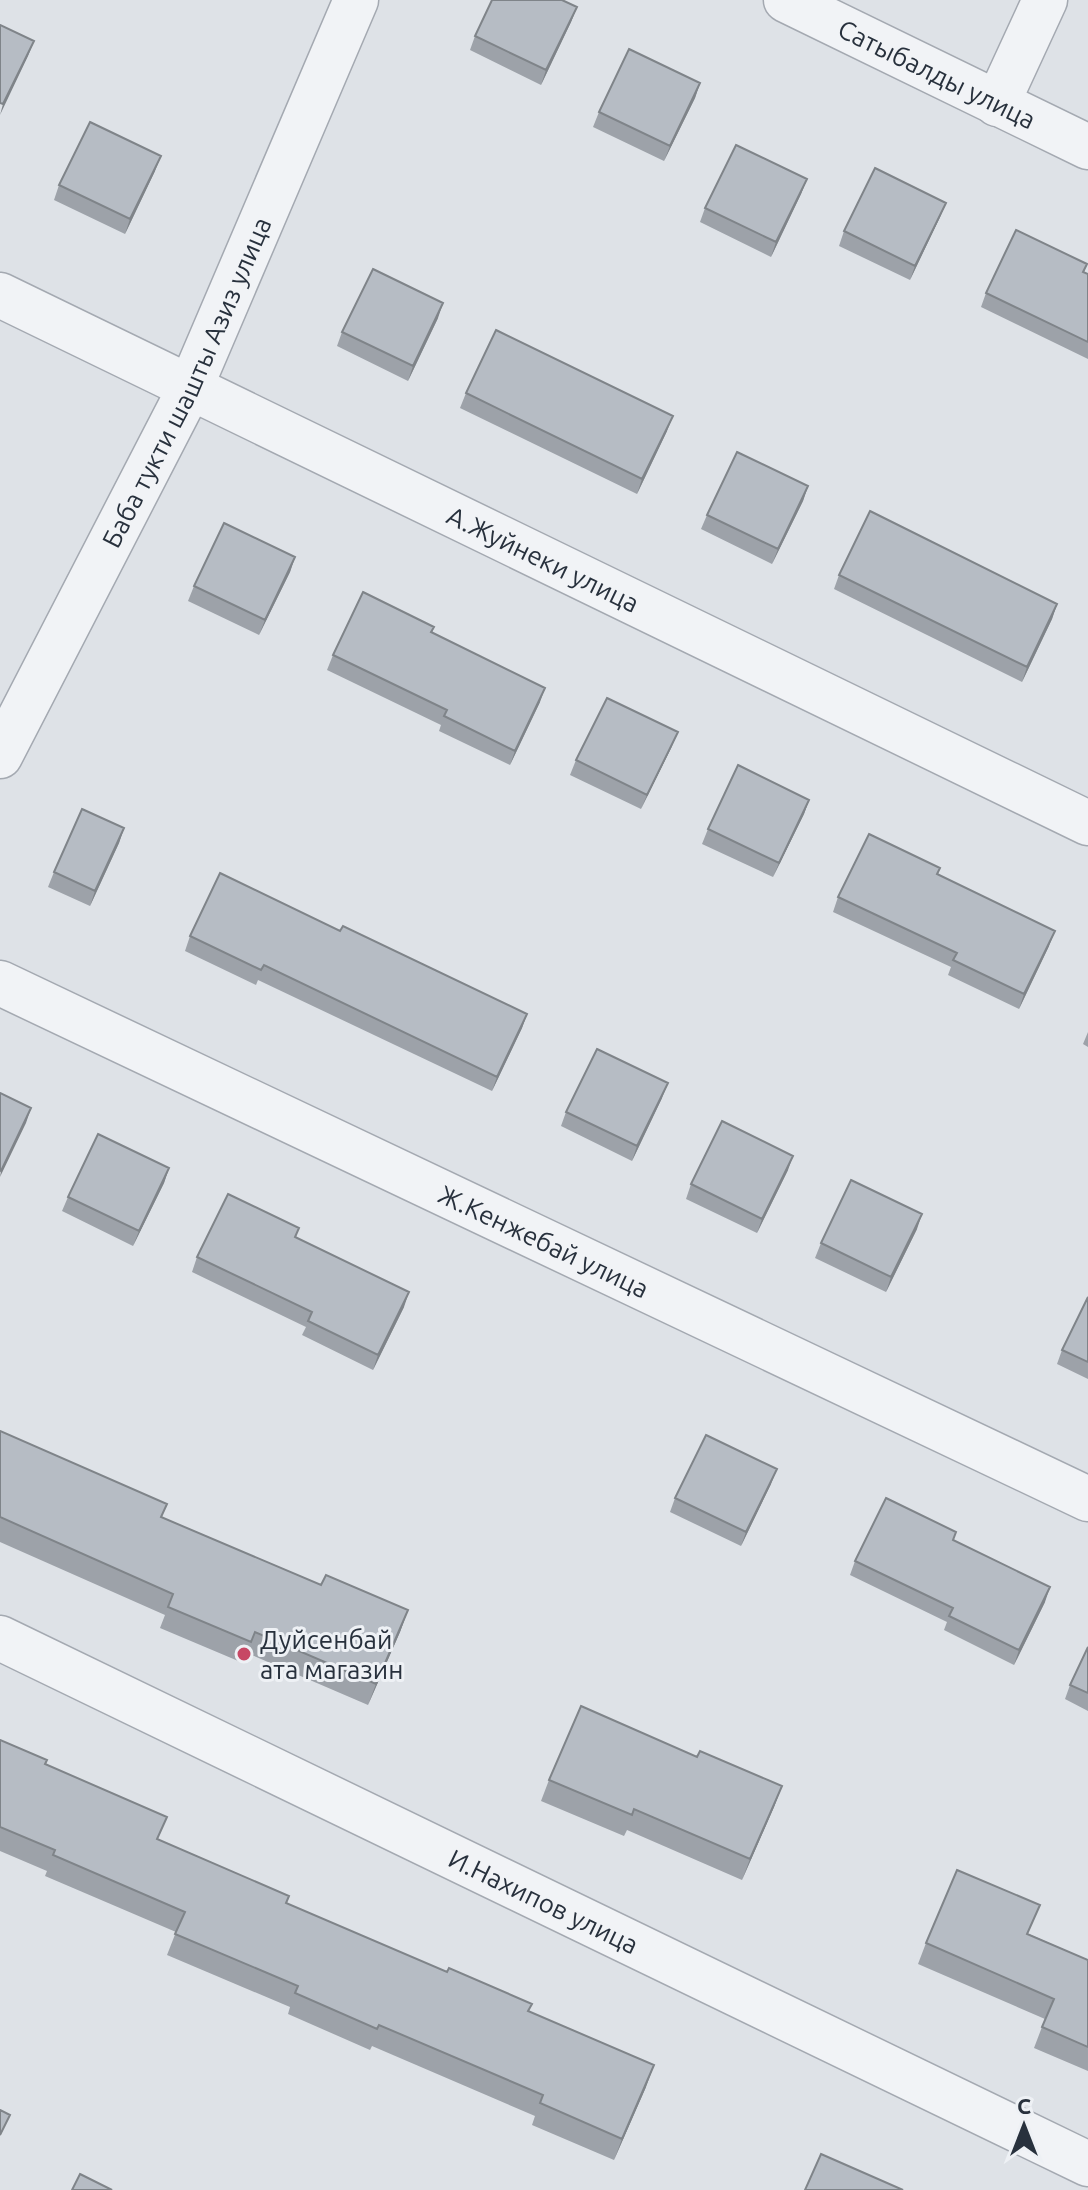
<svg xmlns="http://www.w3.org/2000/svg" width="1088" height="2190" viewBox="0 0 1088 2190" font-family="Ubuntu,sans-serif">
<rect width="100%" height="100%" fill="#dee2e7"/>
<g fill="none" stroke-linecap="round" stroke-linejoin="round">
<g stroke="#a4a9b1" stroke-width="47">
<g id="minor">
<path id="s1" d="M 786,0 L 1088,147"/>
<path d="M 997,104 L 1045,0"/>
<path id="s2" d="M 0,295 L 1088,823"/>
<path id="s3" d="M 0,756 L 191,386 L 356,0"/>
<path id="s4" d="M 0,983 L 1088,1499"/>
<path id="s5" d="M 0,1638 L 1088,2164"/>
</g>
</g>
<use href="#minor" stroke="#f1f3f6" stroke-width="44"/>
</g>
<path fill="#9da2a9" d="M 577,7 L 571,22 L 541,85 L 470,50 L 475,36 Z
M 700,83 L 695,98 L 664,161 L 593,127 L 599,112 Z
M 155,171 L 125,234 L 54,200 L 59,185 Z
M 807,179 L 801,194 L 771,257 L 700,222 L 705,208 Z
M 946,203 L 940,217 L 910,280 L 839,246 L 844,231 Z
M 1087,264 L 1084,272 L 1088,274 L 1088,359 L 981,307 L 986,293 Z
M 438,318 L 408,381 L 337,346 L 342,332 Z
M 466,393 L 667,431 L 637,494 L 460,408 Z
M 808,486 L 803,501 L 772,564 L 701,529 L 707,515 Z
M 295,557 L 290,572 L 259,635 L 188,601 L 194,586 Z
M 839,575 L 1057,604 L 1052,619 L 1022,682 L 834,589 Z
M 434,627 L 432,633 L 540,702 L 510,765 L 439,731 L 441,725 L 327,670 L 333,655 Z
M 672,746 L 641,809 L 570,775 L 576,760 Z
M 809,800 L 804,814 L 773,877 L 702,844 L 708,829 Z
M 124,828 L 119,843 L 90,906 L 48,887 L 54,872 Z
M 940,868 L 938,874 L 1049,946 L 1019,1009 L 948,975 L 951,967 L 833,912 L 838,897 Z
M 340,931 L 527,1014 L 522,1028 L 492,1091 L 258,980 L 256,985 L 185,951 L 190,936 Z
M 1088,1032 L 1088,1047 L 1083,1044 Z
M 662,1098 L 632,1161 L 561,1126 L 566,1112 Z
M 169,1168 L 164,1183 L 133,1246 L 62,1211 L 68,1197 Z
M 788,1170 L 757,1233 L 686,1199 L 691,1184 Z
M 917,1229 L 886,1292 L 815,1258 L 821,1243 Z
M 295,1237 L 404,1307 L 373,1370 L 302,1335 L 306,1327 L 192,1272 L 197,1257 Z
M 1088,1297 L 1088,1379 L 1057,1364 L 1062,1350 Z
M 0,1431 L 162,1517 L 321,1585 L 408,1610 L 400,1632 L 368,1705 L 247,1653 L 243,1663 L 160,1628 L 165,1615 L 0,1542 Z
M 771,1484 L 741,1546 L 670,1512 L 675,1498 Z
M 953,1540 L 1045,1602 L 1014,1665 L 944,1630 L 947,1622 L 850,1575 L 855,1561 Z
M 1088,1647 L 1088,1711 L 1065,1699 L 1070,1685 Z
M 0,1740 L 45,1765 L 159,1840 L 287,1903 L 529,2012 L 646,2087 L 614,2160 L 532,2125 L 535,2116 L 372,2046 L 370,2050 L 288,2014 L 290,2007 L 167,1955 L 176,1932 L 45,1876 L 47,1871 L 0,1851 Z
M 697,1757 L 782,1786 L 774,1807 L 742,1880 L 627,1830 L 624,1836 L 541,1801 L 549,1780 Z
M 1029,1934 L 1088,1960 L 1088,2071 L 1034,2048 L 1045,2019 L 918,1964 L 926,1943 Z"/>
<path fill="#7f8489" d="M 577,7 L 571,22 L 541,85 L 546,70 Z
M 34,41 L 28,56 L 0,115 L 3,104 Z
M 700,83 L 695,98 L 664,161 L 670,146 Z
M 161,156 L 155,171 L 125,234 L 130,219 Z
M 807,179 L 801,194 L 771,257 L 776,242 Z
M 946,203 L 940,217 L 910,280 L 915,266 Z
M 443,303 L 438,318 L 408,381 L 413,366 Z
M 673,416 L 667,431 L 637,494 L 642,479 Z
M 808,486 L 803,501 L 772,564 L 778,549 Z
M 295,557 L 290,572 L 259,635 L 265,620 Z
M 1057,604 L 1052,619 L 1022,682 L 1027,667 Z
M 545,688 L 540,702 L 510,765 L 515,751 Z
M 678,732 L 672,746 L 641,809 L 647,795 Z
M 809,800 L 804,814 L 773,877 L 779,863 Z
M 124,828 L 119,843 L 90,906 L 95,891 Z
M 1055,931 L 1049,946 L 1019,1009 L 1024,994 Z
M 527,1014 L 522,1028 L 492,1091 L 497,1077 Z
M 668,1083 L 662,1098 L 632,1161 L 637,1146 Z
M 31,1108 L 26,1123 L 0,1177 L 1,1171 Z
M 793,1156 L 788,1170 L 757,1233 L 762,1219 Z
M 169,1168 L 164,1183 L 133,1246 L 139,1231 Z
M 922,1214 L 917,1229 L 886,1292 L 891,1277 Z
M 409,1292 L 404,1307 L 373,1370 L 378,1355 Z
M 777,1469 L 771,1484 L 741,1546 L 746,1532 Z
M 1050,1587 L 1045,1602 L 1014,1665 L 1019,1650 Z
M 408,1610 L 400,1632 L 368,1705 L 376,1684 Z
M 782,1786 L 774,1807 L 742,1880 L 750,1859 Z
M 654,2065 L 646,2087 L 614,2160 L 622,2139 Z"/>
<path fill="#b6bcc4" stroke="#7f8489" stroke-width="2" d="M 492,0 L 562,0 L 577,7 L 546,70 L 475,36 Z
M 0,25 L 34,41 L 3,104 L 0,103 Z
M 629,49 L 700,83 L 670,146 L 599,112 Z
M 90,122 L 161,156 L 130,219 L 59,185 Z
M 736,145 L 807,179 L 776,242 L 705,208 Z
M 875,168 L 946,203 L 915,266 L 844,231 Z
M 1016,230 L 1087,264 L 1083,272 L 1088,274 L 1088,342 L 986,293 Z
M 373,269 L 443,303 L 413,366 L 342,332 Z
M 496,330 L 673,416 L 642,479 L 466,393 Z
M 737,452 L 808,486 L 778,549 L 707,515 Z
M 870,511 L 1057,604 L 1027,667 L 839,575 Z
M 224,523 L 295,557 L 265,620 L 194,586 Z
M 363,592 L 434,627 L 431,632 L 545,688 L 515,751 L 444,716 L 447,710 L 333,655 Z
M 607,698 L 678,732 L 647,795 L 576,760 Z
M 738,765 L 809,800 L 779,863 L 708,829 Z
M 82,809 L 124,828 L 95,891 L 54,872 Z
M 869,834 L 940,868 L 937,874 L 1055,931 L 1024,994 L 953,960 L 957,953 L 838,897 Z
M 220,873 L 340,931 L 343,926 L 527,1014 L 497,1077 L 264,965 L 261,970 L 190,936 Z
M 597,1049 L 668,1083 L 637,1146 L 566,1112 Z
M 0,1093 L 31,1108 L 1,1171 L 0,1170 Z
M 722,1121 L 793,1156 L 762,1219 L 691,1184 Z
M 98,1134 L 169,1168 L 139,1231 L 68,1197 Z
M 851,1180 L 922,1214 L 891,1277 L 821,1243 Z
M 228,1194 L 299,1228 L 295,1237 L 409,1292 L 378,1355 L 308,1321 L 312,1312 L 197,1257 Z
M 1088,1297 L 1088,1362 L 1062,1350 Z
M 0,1431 L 167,1504 L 161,1517 L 321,1585 L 326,1575 L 408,1610 L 376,1684 L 255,1632 L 251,1642 L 168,1607 L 173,1594 L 0,1517 Z
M 706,1435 L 777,1469 L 746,1532 L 675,1498 Z
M 886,1498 L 956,1532 L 953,1540 L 1050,1587 L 1019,1650 L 949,1616 L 953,1608 L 855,1561 Z
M 1088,1647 L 1088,1693 L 1070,1685 Z
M 581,1706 L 697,1757 L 700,1751 L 782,1786 L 750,1859 L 634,1809 L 632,1815 L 549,1780 Z
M 0,1740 L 47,1760 L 45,1764 L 167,1817 L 157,1839 L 289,1896 L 286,1903 L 447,1972 L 449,1968 L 532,2004 L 528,2011 L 654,2065 L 622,2139 L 540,2103 L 543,2095 L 379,2025 L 377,2029 L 295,1993 L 298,1986 L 175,1934 L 185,1912 L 53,1855 L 55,1850 L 0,1827 Z
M 957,1870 L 1040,1905 L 1027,1934 L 1088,1960 L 1088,2047 L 1042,2027 L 1054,1999 L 926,1943 Z
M 0,2110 L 10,2115 L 0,2135 Z
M 821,2154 L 903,2190 L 805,2190 Z
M 80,2174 L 112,2190 L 72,2190 Z"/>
<circle fill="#c74865" stroke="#eef1f5" stroke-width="3" cx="244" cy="1654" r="8"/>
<g text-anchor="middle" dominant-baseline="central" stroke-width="6" stroke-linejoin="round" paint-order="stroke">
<g font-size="26" fill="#28313d" stroke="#eef1f5">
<text stroke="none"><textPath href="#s1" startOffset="168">Сатыбалды улица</textPath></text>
<text stroke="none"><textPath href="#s3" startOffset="418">Баба тукти шашты Азиз улица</textPath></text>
<text stroke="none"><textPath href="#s2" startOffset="604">А.Жуйнеки улица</textPath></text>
<text stroke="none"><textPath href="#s4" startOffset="602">Ж.Кенжебай улица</textPath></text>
<text stroke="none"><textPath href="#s5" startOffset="604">И.Нахипов улица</textPath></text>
</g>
<g font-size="26" fill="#28313d" stroke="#eef1f5" text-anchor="start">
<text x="260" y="1639">Дуйсенбай<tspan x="260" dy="30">ата магазин</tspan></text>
</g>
</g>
<g transform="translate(1024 2126)" stroke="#eef1f5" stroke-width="6" paint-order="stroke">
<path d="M0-6L14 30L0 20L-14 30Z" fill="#28313d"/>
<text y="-12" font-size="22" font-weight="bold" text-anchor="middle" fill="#28313d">С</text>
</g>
</svg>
